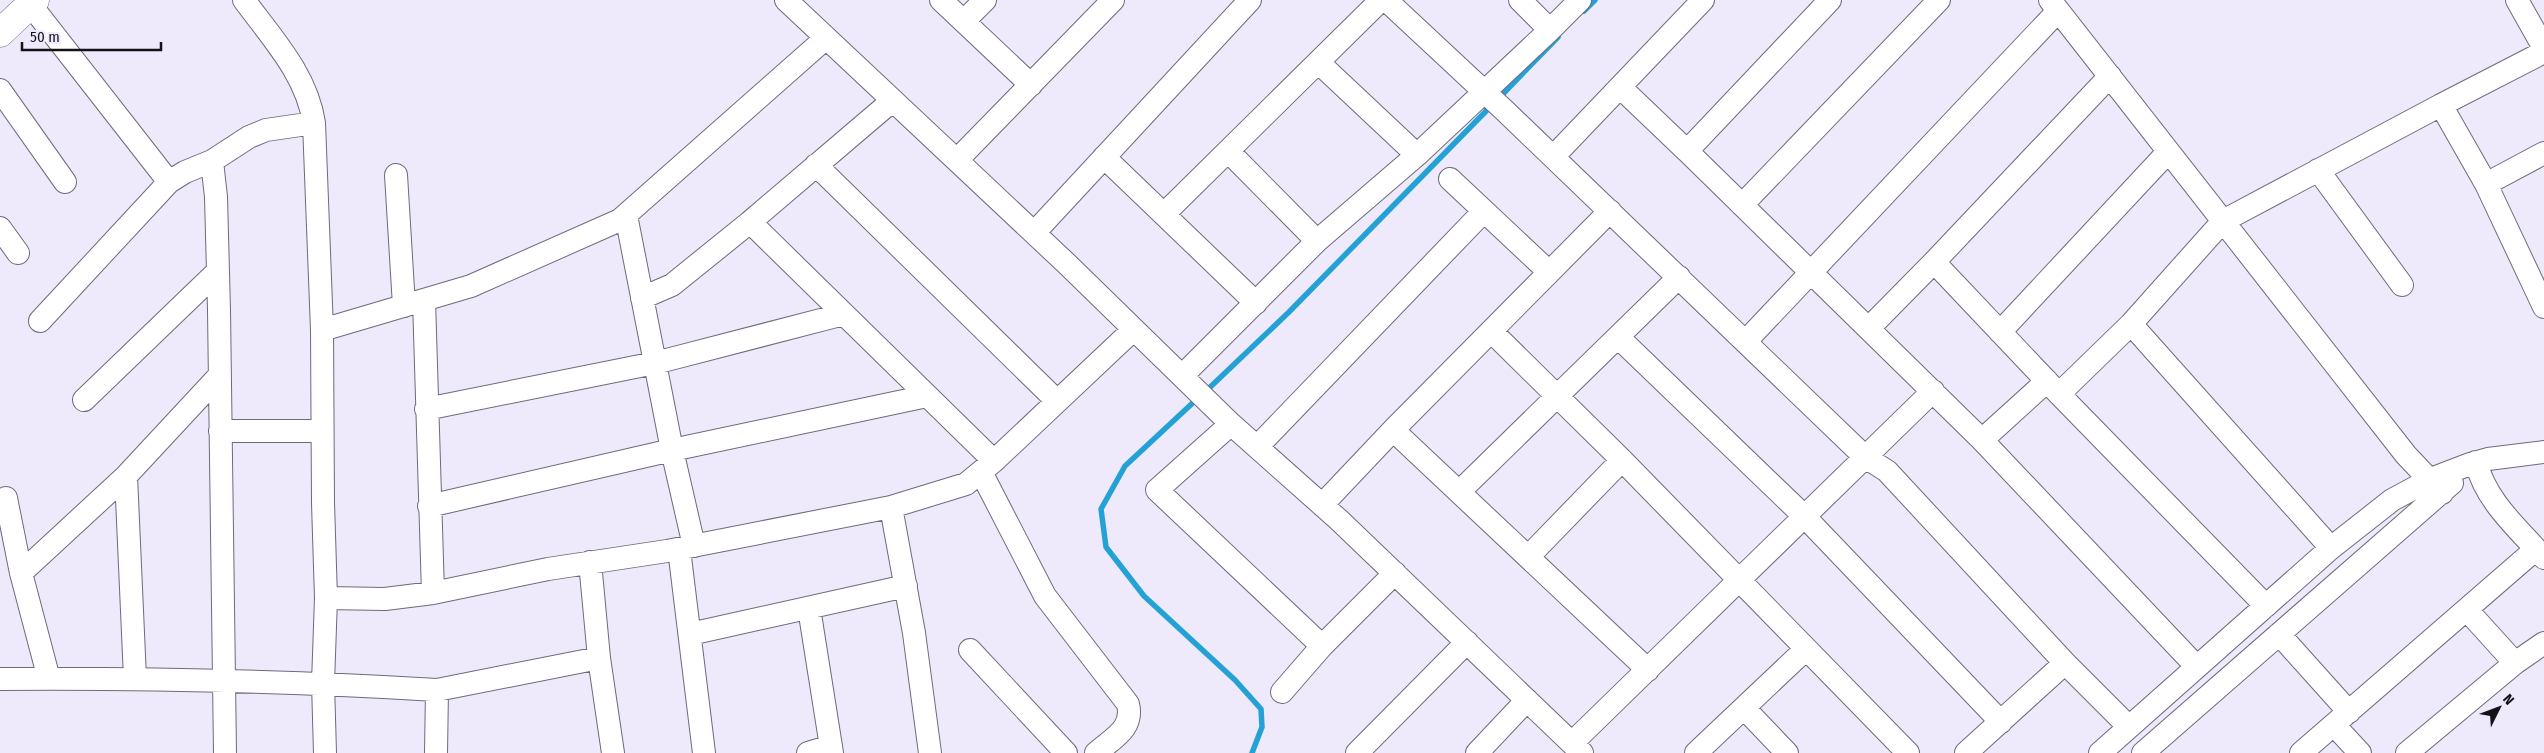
<svg xmlns="http://www.w3.org/2000/svg" width="2544" height="753" viewBox="0 0 2544 753" font-family="'Fira Sans Condensed',sans-serif">
<rect width="100%" height="100%" fill="#eee9fb"/>
<g fill="none" stroke-linecap="round" stroke-linejoin="round">
<path stroke="#24a2d5" stroke-width="5.5" d="M 1584,11 L 1595,0
M 1498,99 L 1558,37
M 1205,392 L 1289,312 L 1492,105
M 1198,398 L 1125,466 L 1101,509 L 1106,547 L 1144,596 L 1235,680 L 1261,709 L 1262,727 L 1252,753"/>
<g stroke="#6f6a7a" stroke-width="24">
<path id="minor" d="M 244,0 C 272,38 307,75 314,123 L 322,330 L 323,503 L 326,598 L 323,683 L 325,753
M 786,0 L 1067,264 L 1231,424 L 1339,520 L 1582,753
M 941,0 L 1031,85
M 1386,0 L 1504,110 L 1865,457 L 1887,471 L 2065,663 L 2129,727
M 1520,0 L 1550,30 L 1580,0
M 1830,0 L 1687,151 L 1982,440 L 2196,666
M 2050,0 L 2406,455 L 2442,493
M 2517,0 L 2544,48
M 30,4 L 169,182
M 964,21 L 985,0
M 1318,62 L 1417,155
M 1620,87 L 1687,151
M 0,90 L 65,182
M 892,101 L 750,222 L 994,461
M 1228,151 L 1317,241
M 2544,153 L 2486,184 L 2544,307
M 1104,157 L 1256,303
M 1553,157 L 1703,0
M 957,160 L 1113,0
M 212,161 L 216,197 L 219,310 L 225,753
M 816,165 L 1057,401
M 2318,170 L 2402,285
M 396,175 L 404,306
M 1450,179 L 1549,272
M 2486,184 L 2441,105 L 2544,52
M 1742,205 L 1939,0
M 1164,214 L 1381,0
M 0,228 L 18,253
M 1034,233 L 1250,0
M 1934,262 L 2110,76
M 642,298 L 672,285 L 750,222
M 424,300 L 433,593
M 40,321 L 169,182 L 185,172 L 212,161 L 249,137 L 266,130 L 314,123
M 1869,328 L 1934,262 L 2059,394 L 2266,606
M 322,330 L 471,286 L 620,220 L 826,38
M 1491,331 L 1622,460 L 1908,753
M 2000,332 L 2168,152
M 1618,337 L 1805,517 L 2001,722
M 1746,341 L 2058,11
M 1182,376 L 1317,241 L 1417,155 L 1550,30
M 2059,394 L 2131,324
M 84,400 L 217,272
M 426,409 L 655,363 L 626,215
M 1231,424 L 1157,490 L 1322,646 L 1395,573
M 1393,430 L 1648,670
M 220,431 L 322,431
M 1982,440 L 2047,381
M 1257,447 L 1484,211
M 2476,462 C 2486,502 2518,528 2544,558
M 981,472 L 1045,596 L 1128,704 C 1134,729 1113,738 1096,753
M 126,476 L 135,678
M 1459,492 L 1679,277
M 6,498 L 21,573 L 49,679
M 1322,505 L 1393,430 L 1610,211
M 429,506 L 672,450 L 655,363 L 844,314
M 891,507 L 914,633 L 930,753
M 694,546 L 672,450 L 927,396
M 2331,548 L 2131,324 L 2223,221 L 2441,105
M 679,549 L 704,753
M 1528,557 L 1622,460
M 590,562 L 599,658 L 613,753
M 21,573 L 126,476 L 219,376
M 326,598 L 385,599 L 433,593 L 548,569 L 667,551 L 891,507 L 966,484 L 994,461 L 1133,330
M 809,608 L 832,753
M 2467,610 L 2515,663
M 690,634 L 906,586
M 2279,634 L 2349,712
M 970,650 L 1066,753
M 0,679 C 146,678 291,681 437,690
M 1282,692 L 1322,646
M 1744,708 L 1787,753
M 2334,725 L 2360,753
M 1572,743 L 1933,391
M 436,753 L 437,690 L 599,658
M 808,753 L 831,746
M 1357,753 L 1467,642
M 1477,753 L 1527,700
M 1696,753 L 1806,649
M 1966,753 L 2065,663
M 2100,753 L 2331,548 L 2392,500 L 2431,479 L 2470,464 L 2488,459 L 2544,452
M 2143,753 L 2452,483
M 2301,753 L 2536,549
M 2407,753 L 2515,663 L 2544,643"/>
</g>
<g stroke="#6f6a7a" stroke-width="29">
<path id="major" d="M 0,33 L 35,0"/>
</g>
<use href="#minor" stroke="#fff" stroke-width="22"/>
<use href="#major" stroke="#fff" stroke-width="28"/>
</g>
<g transform="translate(2499 708) rotate(48)" stroke="#eee9fb" stroke-width="4" paint-order="stroke">
<path d="M0-4L9 19L0 12L-9 19Z" fill="#141218"/>
<text y="-8" font-size="14" font-weight="bold" text-anchor="middle" fill="#141218">N</text>
</g>
<path d="M22 42v8h139v-8" fill="none" stroke="#141218" stroke-width="2.5"/>
<text x="30" y="42" font-size="15" fill="#141218" stroke="#eee9fb" stroke-width="4" paint-order="stroke">50 m</text>
</svg>
